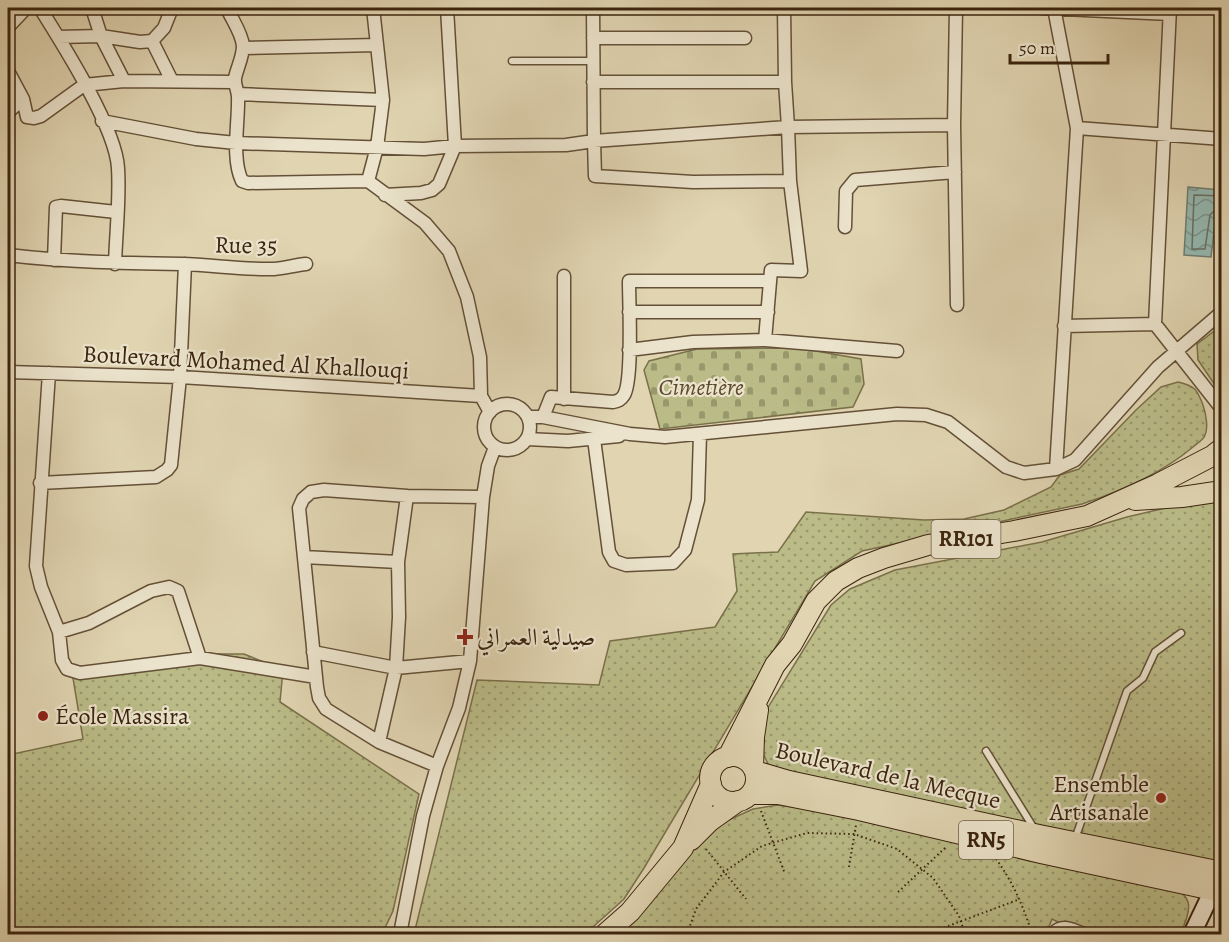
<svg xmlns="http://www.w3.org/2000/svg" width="1229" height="942" viewBox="0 0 1229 942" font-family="Alegreya,Amiri,serif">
<defs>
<pattern id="cemetery-stones" width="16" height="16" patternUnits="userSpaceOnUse" patternTransform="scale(1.5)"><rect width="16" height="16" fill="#babb87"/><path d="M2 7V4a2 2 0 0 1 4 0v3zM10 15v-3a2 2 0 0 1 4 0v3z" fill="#98986d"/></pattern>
<pattern id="park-dots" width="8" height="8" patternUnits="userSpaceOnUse" patternTransform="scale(1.5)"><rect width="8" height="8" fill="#babb87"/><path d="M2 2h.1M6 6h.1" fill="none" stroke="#98986d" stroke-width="1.8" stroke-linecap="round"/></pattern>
<pattern id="water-waves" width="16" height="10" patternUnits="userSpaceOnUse" patternTransform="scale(1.5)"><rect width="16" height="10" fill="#94b8b0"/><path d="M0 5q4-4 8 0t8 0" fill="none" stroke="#7a958e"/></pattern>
</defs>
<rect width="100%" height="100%" fill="#e0d4b1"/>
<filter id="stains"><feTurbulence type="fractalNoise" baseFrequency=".00333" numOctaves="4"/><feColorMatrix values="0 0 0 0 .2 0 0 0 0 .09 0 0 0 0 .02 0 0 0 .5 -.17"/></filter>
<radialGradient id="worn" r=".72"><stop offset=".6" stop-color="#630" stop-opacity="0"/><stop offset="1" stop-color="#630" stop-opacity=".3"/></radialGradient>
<path fill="url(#cemetery-stones)" stroke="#7a704a" stroke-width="1.5" d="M 799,348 L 861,359 L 864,384 L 853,407 L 660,429 L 644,370 L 649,361 L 697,349 Z"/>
<path fill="url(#park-dots)" stroke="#7a704a" stroke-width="1.5" d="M 1221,326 L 1221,394 L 1198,360 L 1197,344 Z
M 1178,382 C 1195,386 1197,389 1203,405 C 1206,414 1209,429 1204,437 C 1202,441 1196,444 1193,447 C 1161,474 1121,491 1082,504 L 862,551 L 815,581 L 644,868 L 624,899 L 585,934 L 414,934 L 477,680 L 599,685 L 610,641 L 715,627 L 737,591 L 733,554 L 778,552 L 806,512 L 924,520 L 964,519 L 1004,510 L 1051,487 L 1060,475 L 1079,469 L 1136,410 L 1161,387 Z
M 1221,495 L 1221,868 L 789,775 L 769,766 L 758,743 L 759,722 L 831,605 L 850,589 L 895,570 L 1042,542 L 1127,517 Z
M 193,654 L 244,654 L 283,670 L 280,702 L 419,794 L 393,911 L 382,934 L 8,934 L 8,755 L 83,739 L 73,678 Z
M 778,805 L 809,809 L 1165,883 C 1194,895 1193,908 1180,934 L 1083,934 L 1052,919 L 1046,934 L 623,934 L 698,839 L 722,823 L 753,809 Z"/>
<path fill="url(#water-waves)" stroke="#707d6f" stroke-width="1.5" d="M 1188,187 L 1221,190 L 1221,216 L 1216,216 L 1211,257 L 1184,255 Z"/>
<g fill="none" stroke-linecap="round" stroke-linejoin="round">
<path stroke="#686e5f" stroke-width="1.5" d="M 1222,196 L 1194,195 L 1192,249 L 1205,249 L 1210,215 L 1214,211 L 1222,210"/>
<g stroke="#645037" stroke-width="9">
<path id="lane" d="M 512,61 L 593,61
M 986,751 L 1035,830
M 1075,839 L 1127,691 L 1143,678 L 1155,652 L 1181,633"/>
</g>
<g stroke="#645037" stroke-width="15">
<path id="street" d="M 40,8 C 62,43 116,128 118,168 C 120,199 116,232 115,264
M 92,8 L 101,36 L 140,42 L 152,41 L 164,28 L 172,8
M 227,8 C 232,20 242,33 243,46 C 243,57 237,68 235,78 C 234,85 238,90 238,97 C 239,121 231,158 242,181 L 248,183 L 368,181
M 373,8 L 383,100 L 377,147 L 368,181 L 425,223 L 449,251 L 467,297 L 480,357 L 481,396 L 490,412
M 784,8 L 785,82 L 788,127 L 594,141 L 595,176 L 693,182 L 790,181
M 1042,8 L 1170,14
M 1054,8 L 1077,128 L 1056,469
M 1170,8 L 1155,324 L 1222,409
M 8,27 L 26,8
M 58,37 L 101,36 L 124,81
M 593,38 L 745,38
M 152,41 L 172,81
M 243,48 L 377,45
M 8,71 L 23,99 L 8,112
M 593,82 L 785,82
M 238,94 L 383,100
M 23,99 L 27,117 L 34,118 L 41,116 L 84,85 L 124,81 L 234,82
M 102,121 L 196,139 L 236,143 L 424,149 L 455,146 L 566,145 L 594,141 L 593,8
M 954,125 L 957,305
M 1077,128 L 1222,139
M 385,195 L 421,193 L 432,190 L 439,184 L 455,146 L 447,8
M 845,227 L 846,191 L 855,180 L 955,172
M 8,255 C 66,262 123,263 182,264 C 213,265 244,270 274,269 C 285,268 296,265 306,264
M 54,260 L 56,207 L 61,206 L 116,212
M 564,276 L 564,399
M 629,312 L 768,312
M 1064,326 L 1155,324
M 765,340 L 897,351
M 629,350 L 693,342 L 765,340 L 771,270 L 801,271 L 790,181 L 788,127 L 954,125 L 956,8
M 8,372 L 180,377 L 481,396
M 49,373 L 36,566 L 41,587 L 59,632 L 62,660 L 67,669 L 80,673 L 200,658
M484 427a23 23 0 1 1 46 0a23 23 0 1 1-46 0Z
M 528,417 L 543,417 L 630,434 L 665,437 L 897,414 L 926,415 L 948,422 L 1006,467 L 1024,473 L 1056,469 L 1075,460 L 1158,367 L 1222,312
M 543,417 L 551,397 L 613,402 C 618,401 621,400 624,395 C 633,380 629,303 629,281 L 769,281
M 527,439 L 568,441 L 619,436
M 594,439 L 609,552 L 614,561 L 626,565 L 673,563 L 685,550 L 698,500 L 700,434
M 40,483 L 156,477 L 167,470 L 171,465 L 180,377 L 185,264
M 304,557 L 398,562
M 59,632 L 89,623 L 151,591 L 169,587 L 178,591 L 200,658 L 316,677
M 313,652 L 396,668 L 470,661
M 379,742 L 396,668 L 399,617 L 398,562 L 407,496
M 437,766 L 379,742 L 326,709 L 319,698 L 317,687 L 299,508 L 303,499 L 311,492 L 324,490 L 407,496 L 483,497
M 400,934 L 423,816 L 437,766 L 459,708 L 470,661 L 483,497 L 488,466 L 495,447
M 1053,934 C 1062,923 1072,930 1084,934"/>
</g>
<g stroke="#3b240e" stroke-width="20">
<path id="secondary" d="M 1192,934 L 1213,890"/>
</g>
<g stroke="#3b240e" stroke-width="22">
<path id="primary" d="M 1135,500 L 1182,497 L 1222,491
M710 779a23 23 0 1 1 46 0a23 23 0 1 1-46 0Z
M 728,757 L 775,665 L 792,644 L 816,601 L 836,581 L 858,568 L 884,558 L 928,545 L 1014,531 L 1087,516 L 1158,484 L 1212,456 L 1222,448
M 753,768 L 754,737 L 758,710
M 755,771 L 789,781 L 1039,835 L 1222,872
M 751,794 L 778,794 L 859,810 L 1041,853 L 1222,892
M 691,840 L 710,821 L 738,801
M 605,934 L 630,912 L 683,848 L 711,784"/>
</g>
<path stroke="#3b240e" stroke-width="2" stroke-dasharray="1.5 3" stroke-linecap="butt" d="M 761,811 L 785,874
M 706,849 L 746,899
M 996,859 C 1013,882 1024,908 1032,934
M 849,867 L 856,825
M 898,892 L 946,847
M 687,934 L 696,909 L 724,872 L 762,846 L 807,833 L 854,834 L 897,849 L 933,878 L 959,916 L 965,934
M 927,934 L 1020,899"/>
<use href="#lane" stroke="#ebe3cc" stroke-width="6"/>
<use href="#street" stroke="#ebe3cc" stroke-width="12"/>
<use href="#secondary" stroke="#ebe3cc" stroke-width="16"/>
<use href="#primary" stroke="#e0d4b1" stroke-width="20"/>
</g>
<g fill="#8f2418" stroke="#ebe3cc" stroke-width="2">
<path d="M462 628h6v6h6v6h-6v6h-6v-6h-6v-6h6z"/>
<circle cx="43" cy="716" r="6"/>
<circle cx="1161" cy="798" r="6"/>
</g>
<g text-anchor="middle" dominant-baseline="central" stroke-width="4.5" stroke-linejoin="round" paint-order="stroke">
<g fill="#ebe3cc" stroke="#705d47" stroke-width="1.5">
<rect x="931.5" y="520" width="69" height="38" rx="4.5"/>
<rect x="959" y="821" width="54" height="38" rx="4.5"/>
</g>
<g font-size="22" font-weight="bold" fill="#3b240e">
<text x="966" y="539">RR101</text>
<text x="986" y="840">RN5</text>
</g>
<g font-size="24" fill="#3b240e" stroke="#ebe3cc">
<text transform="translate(246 245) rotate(1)">Rue 35</text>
<text transform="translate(246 362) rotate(3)">Boulevard Mohamed Al Khallouqi</text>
<text transform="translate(888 775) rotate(13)">Boulevard de la Mecque</text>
</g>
<g font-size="24" font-style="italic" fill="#5b4a2c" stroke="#ebe3cc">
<text x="701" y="387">Cimetière</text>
</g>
<g font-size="24" fill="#3b240e" stroke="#ebe3cc" text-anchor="start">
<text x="477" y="637">صيدلية العمراني</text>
<text x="55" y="716">École Massira</text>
<text x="1149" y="784" text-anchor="end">Ensemble<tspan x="1149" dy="28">Artisanale</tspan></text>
</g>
</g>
<rect width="1229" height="942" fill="none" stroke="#e0d4b1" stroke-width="30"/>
<rect x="9" y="9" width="1211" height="924" fill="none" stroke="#3b240e" stroke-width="3"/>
<rect x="15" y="15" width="1199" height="912" fill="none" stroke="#3b240e" stroke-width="1.5"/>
<path d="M1010 54v9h98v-9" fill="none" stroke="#3b240e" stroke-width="3"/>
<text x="1019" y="54" font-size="18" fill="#3b240e" stroke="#ebe3cc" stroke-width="4.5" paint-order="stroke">50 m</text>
<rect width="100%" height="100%" filter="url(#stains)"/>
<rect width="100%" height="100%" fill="url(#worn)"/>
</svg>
